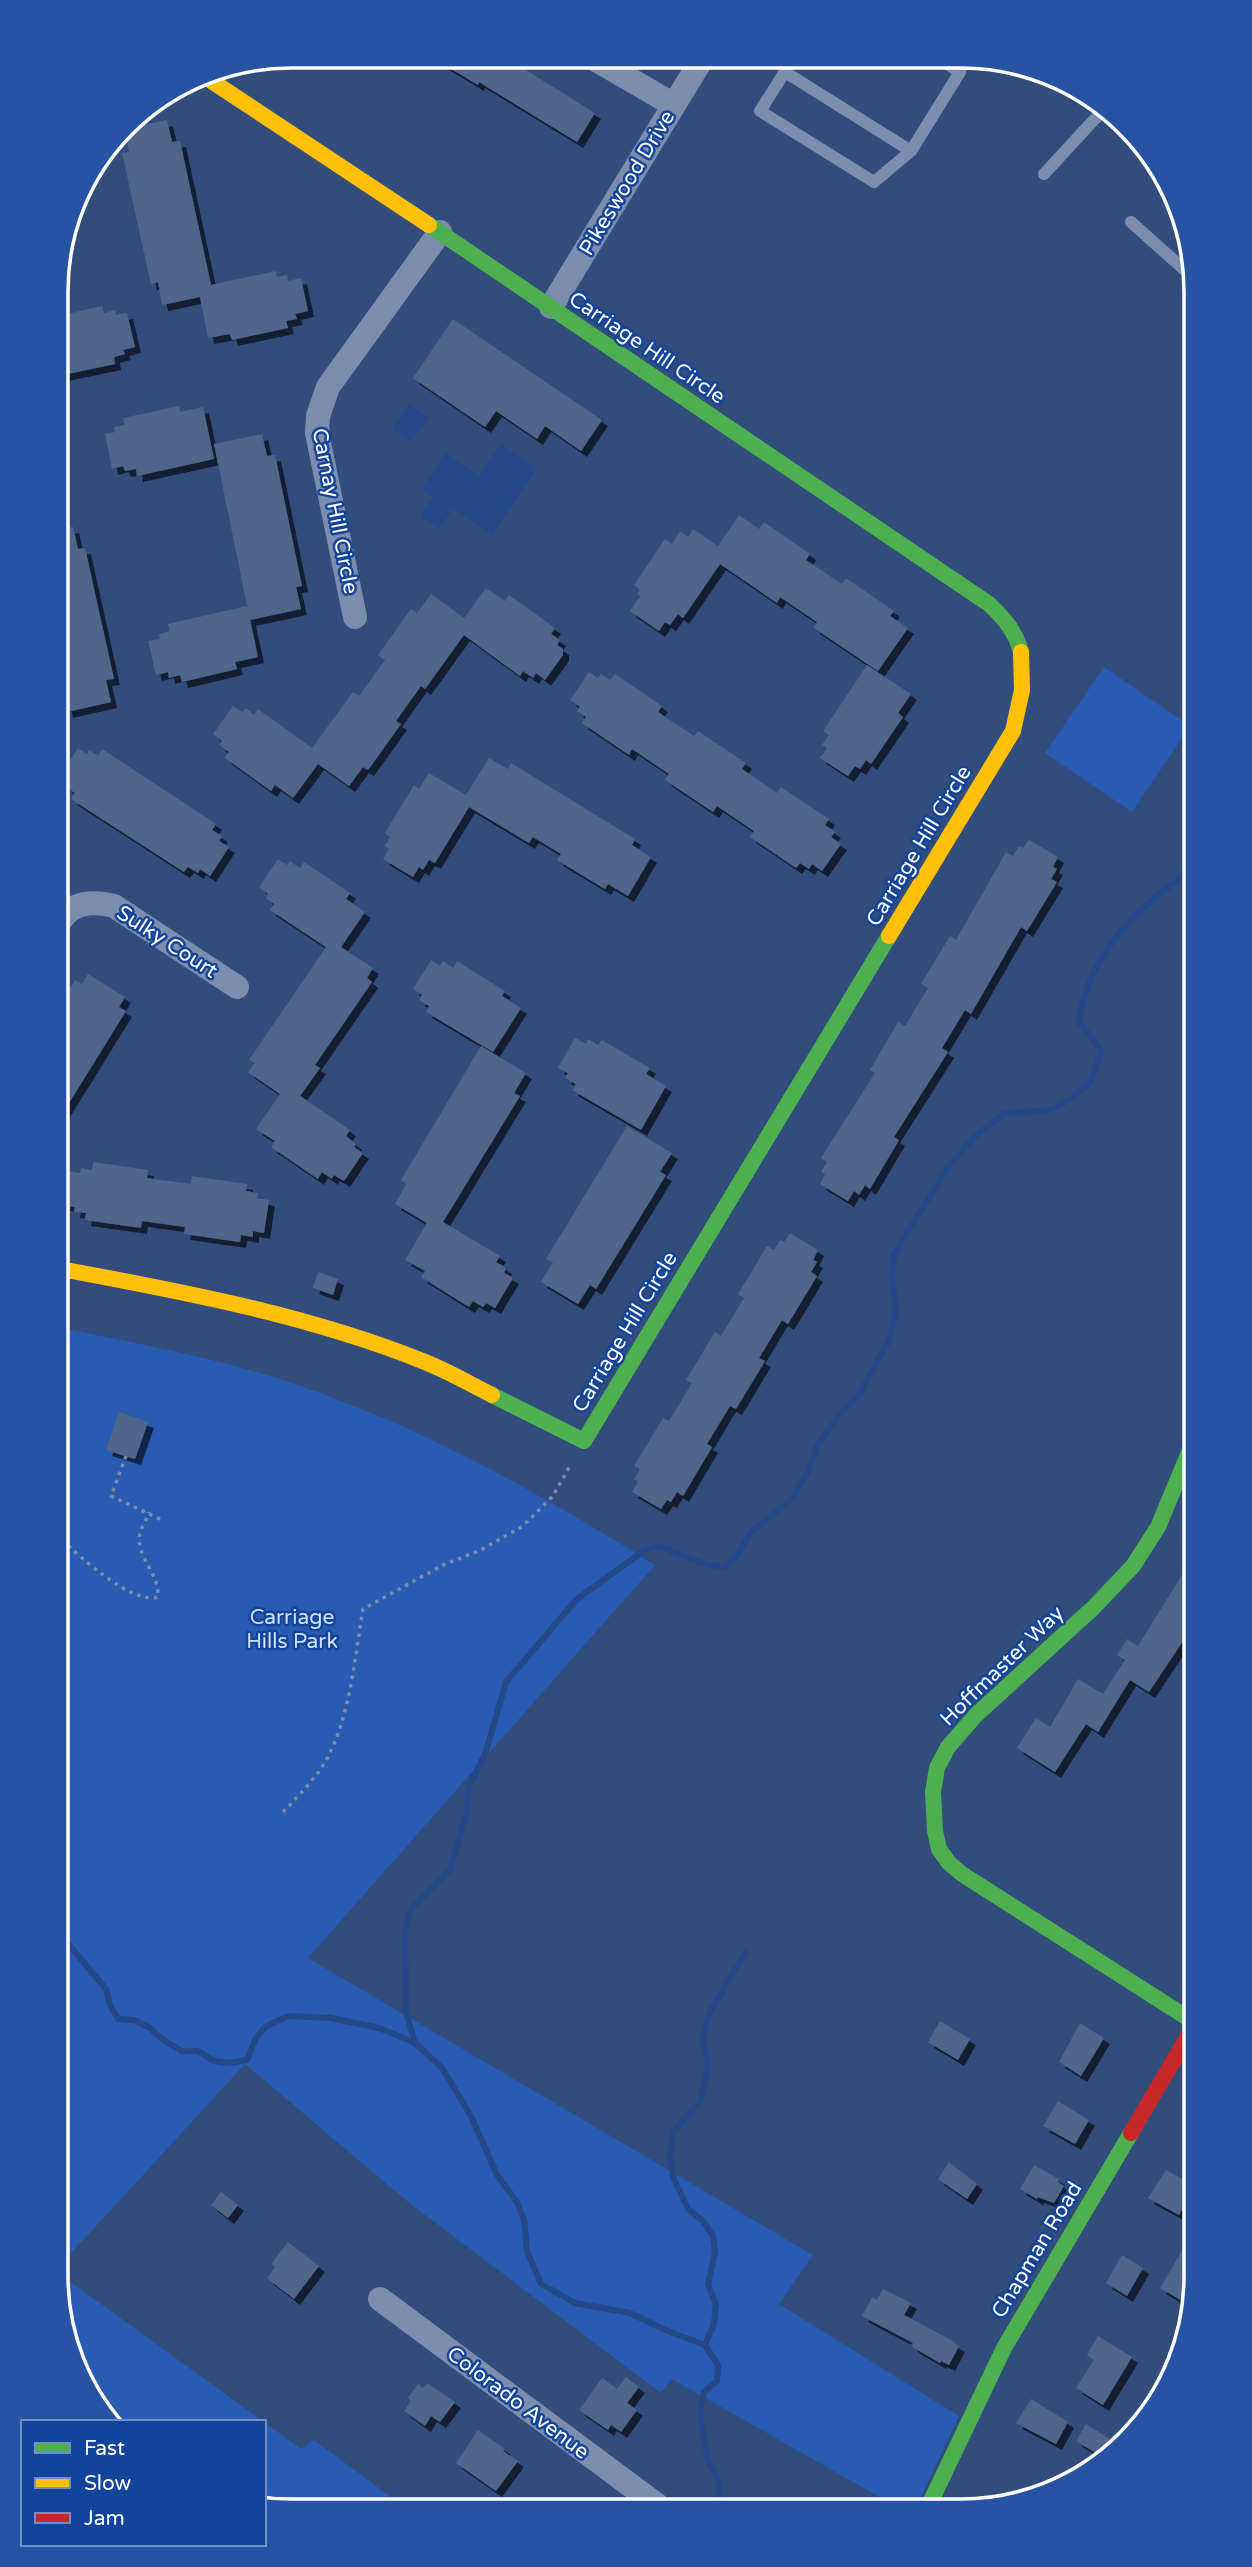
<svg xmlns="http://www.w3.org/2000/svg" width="1252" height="2567" viewBox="0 0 1252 2567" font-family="'Varela Round',sans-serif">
<defs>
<filter id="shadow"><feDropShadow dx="6" dy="6" stdDeviation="0" flood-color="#0009"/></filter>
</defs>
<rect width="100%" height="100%" fill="#324c7c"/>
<path fill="#285bb1" d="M 1104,667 L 1190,726 L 1132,812 L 1045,753 Z
M 61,1328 C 126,1341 190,1353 253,1371 C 398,1413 528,1486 655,1565 L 308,1958 L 813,2255 L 779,2304 L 959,2416 L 918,2503 L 890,2503 L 672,2379 L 661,2393 L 408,2202 L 245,2064 L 64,2261 Z
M 64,2277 L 264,2422 L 111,2422 L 95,2406 L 64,2337 Z
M 264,2422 L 301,2449 L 314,2440 L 403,2506 L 264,2506 Z"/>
<path fill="#244888" d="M 409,404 L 429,418 L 411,442 L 392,428 Z
M 501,444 L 537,468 L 492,535 L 453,509 L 439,528 L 420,516 L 433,497 L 422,488 L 445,453 L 480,476 Z"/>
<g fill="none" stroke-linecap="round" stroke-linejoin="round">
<path stroke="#244888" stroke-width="6" d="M 63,1938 L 106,1989 L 110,2005 L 118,2019 L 134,2020 L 150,2028 L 162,2039 L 182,2051 L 198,2051 L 214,2061 L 230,2063 L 247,2060 L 255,2040 L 265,2027 L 288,2016 L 331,2018 L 379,2028 L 415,2043 L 442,2068 L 471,2116 L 497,2175 L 517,2202 L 524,2220 L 527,2251 L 541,2284 L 575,2303 L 630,2313 L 665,2330 L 705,2345 L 718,2365 L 717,2381 L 704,2392 L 700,2413 L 708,2460 L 719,2483 L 719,2504
M 415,2043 L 406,2012 L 405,1932 L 410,1910 L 450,1870 L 467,1811 L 469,1787 L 486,1751 L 506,1682 L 577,1599 L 645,1550 L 658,1546 L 708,1565 L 725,1567 L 737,1555 L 751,1532 L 791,1500 L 808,1472 L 817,1446 L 840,1414 L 859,1395 L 889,1340 L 896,1313 L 892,1277 L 894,1254 L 950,1164 L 979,1133 L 1003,1114 L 1050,1110 L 1071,1099 L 1091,1081 L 1102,1051 L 1079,1022 C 1087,957 1137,906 1190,872
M 705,2345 L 714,2324 L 716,2304 L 708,2285 L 715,2252 L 713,2236 L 703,2221 L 688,2209 L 673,2177 L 670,2156 L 673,2132 L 701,2100 L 708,2063 L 702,2040 L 709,2014 L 745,1953"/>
</g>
<path fill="#50658a" filter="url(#shadow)" d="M 431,57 L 505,57 L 595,113 L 577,142 L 479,82 L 478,85 Z
M 167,120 L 172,142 L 180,141 L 211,285 L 276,271 L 277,277 L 287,275 L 288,281 L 301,278 L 308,311 L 295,314 L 297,319 L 286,321 L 288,328 L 232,340 L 230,334 L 208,338 L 200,297 L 162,305 L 158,282 L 151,284 L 122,153 L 129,152 L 125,129 Z
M 102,306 L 104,313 L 115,310 L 116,315 L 127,313 L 135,347 L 123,350 L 125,354 L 114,357 L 115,364 L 58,376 L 58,316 Z
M 453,319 L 602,420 L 581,451 L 545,426 L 537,439 L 496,411 L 485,427 L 413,378 Z
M 179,406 L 180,412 L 203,407 L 214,459 L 137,476 L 136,469 L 125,471 L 123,466 L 112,469 L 105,434 L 115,432 L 114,427 L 125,425 L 123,418 Z
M 262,434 L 267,456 L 275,455 L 302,586 L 296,587 L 301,609 L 250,620 L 214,444 Z
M 739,515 L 759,529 L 764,522 L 810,554 L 806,560 L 842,584 L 846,578 L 894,611 L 890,616 L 908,628 L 878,671 L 814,628 L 817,622 L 780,597 L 777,603 L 720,564 L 683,618 L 678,614 L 670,625 L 665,622 L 659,631 L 630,611 L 640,596 L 637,594 L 640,590 L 634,585 L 665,539 L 672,544 L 680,531 L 688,537 L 693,529 L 718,546 Z
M 73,527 L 78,549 L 85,548 L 114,679 L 106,680 L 111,702 L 67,712 L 62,690 L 59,691 L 59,530 Z
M 486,588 L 505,601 L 509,595 L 555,628 L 551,634 L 560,640 L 557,645 L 563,649 L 563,655 L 545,680 L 536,673 L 533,678 L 523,671 L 520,676 L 464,635 L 425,689 L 421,686 L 408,704 L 396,721 L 401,724 L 368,770 L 363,767 L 349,786 L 318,764 L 293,798 L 275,785 L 271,791 L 225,758 L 229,752 L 219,745 L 222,741 L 213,734 L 233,706 L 242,712 L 246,708 L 254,715 L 258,709 L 312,748 L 353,692 L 359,696 L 385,660 L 378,655 L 411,609 L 417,613 L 431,594 L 464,618 Z
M 247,606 L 258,657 L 235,662 L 237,669 L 182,682 L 180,675 L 169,678 L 168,672 L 156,675 L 148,641 L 160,639 L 159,634 L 170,631 L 168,624 Z
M 867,665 L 911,694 L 898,713 L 903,717 L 871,764 L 866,760 L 860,769 L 855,766 L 848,776 L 820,758 L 827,748 L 822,745 L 829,735 L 823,731 Z
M 589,672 L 598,678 L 601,674 L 610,680 L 615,674 L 662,706 L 658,712 L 694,736 L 698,731 L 746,763 L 742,769 L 777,793 L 781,787 L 829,819 L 825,825 L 835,832 L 831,837 L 841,844 L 822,871 L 812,864 L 809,869 L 800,863 L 796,868 L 750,837 L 754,831 L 717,806 L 713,812 L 665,780 L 669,774 L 632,749 L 629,755 L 582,723 L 586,717 L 577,711 L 580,707 L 570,700 Z
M 78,748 L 87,754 L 89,750 L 98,756 L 102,749 L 216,824 L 212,830 L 222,836 L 219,841 L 229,847 L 210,876 L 200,869 L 198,873 L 188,867 L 184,872 L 71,799 L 75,793 L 66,787 L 68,783 L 60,776 Z
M 489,758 L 508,769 L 511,763 L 635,839 L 632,845 L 651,857 L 628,896 L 608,884 L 605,889 L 557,860 L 561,854 L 533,837 L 529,843 L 469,807 L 435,863 L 429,860 L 423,870 L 419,867 L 413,877 L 383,859 L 389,849 L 385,846 L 390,837 L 385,833 L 414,785 L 419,789 L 429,773 L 466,795 Z
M 1029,840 L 1058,857 L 1053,867 L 1057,869 L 1051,879 L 1057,882 L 1027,931 L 1021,927 L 971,1014 L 965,1010 L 942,1048 L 948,1052 L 894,1137 L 899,1140 L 870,1189 L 865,1185 L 859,1195 L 854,1191 L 848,1201 L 820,1184 L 825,1174 L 821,1172 L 827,1162 L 821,1158 L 875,1073 L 870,1070 L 898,1022 L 905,1026 L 928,988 L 921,984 L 950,936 L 956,940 L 1006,852 L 1013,856 L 1019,846 L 1023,848 Z
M 278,859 L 287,865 L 290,861 L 300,868 L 304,862 L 350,893 L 346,899 L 365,912 L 341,947 L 373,968 L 367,978 L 372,982 L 315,1065 L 320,1068 L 300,1096 L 350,1130 L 346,1136 L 356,1144 L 354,1147 L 363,1153 L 344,1181 L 334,1175 L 332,1179 L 322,1172 L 318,1179 L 271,1147 L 275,1141 L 256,1129 L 280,1094 L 248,1072 L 255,1063 L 249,1060 L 326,947 L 270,910 L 274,904 L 266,898 L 268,894 L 259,887 Z
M 431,960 L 440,966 L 443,961 L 453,968 L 457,961 L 505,991 L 502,996 L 521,1008 L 493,1052 L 426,1012 L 429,1006 L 419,1000 L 422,995 L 413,989 Z
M 88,974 L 125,997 L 119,1007 L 126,1011 L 61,1116 L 60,1005 L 75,980 L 82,984 Z
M 575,1038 L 586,1044 L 588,1039 L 598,1045 L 602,1040 L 650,1068 L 646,1074 L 666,1086 L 641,1130 L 572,1090 L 576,1084 L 565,1078 L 568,1073 L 558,1068 Z
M 481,1046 L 526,1073 L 514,1093 L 520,1096 L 443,1222 L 500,1256 L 496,1262 L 506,1268 L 504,1273 L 513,1278 L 495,1308 L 486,1303 L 483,1307 L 473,1301 L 469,1307 L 421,1277 L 425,1271 L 405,1260 L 427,1223 L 395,1204 L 406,1184 L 401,1180 Z
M 627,1126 L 672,1153 L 660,1172 L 666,1175 L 596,1289 L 590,1285 L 578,1304 L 541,1282 L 553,1262 L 546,1259 Z
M 93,1162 L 148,1170 L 147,1178 L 191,1184 L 192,1176 L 247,1184 L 246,1191 L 258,1193 L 257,1198 L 269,1200 L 264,1233 L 253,1231 L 253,1237 L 241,1235 L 240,1242 L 184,1234 L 185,1227 L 142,1221 L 141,1228 L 85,1220 L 86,1213 L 74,1212 L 75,1207 L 64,1205 L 68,1171 L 80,1173 L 81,1168 L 92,1170 Z
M 790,1233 L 818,1250 L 813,1260 L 817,1262 L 811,1272 L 817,1276 L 788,1324 L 782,1320 L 759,1358 L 765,1361 L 736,1409 L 730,1406 L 707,1444 L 712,1447 L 683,1496 L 677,1492 L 671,1502 L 667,1500 L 661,1509 L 632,1492 L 638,1482 L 634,1479 L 640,1469 L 634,1466 L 663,1418 L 669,1421 L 692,1383 L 686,1380 L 715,1332 L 721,1336 L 744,1298 L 738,1294 L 767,1246 L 774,1250 L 780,1240 L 784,1242 Z
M 318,1272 L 338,1279 L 333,1295 L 313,1288 Z
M 119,1412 L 148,1422 L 135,1459 L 106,1450 Z
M 1193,1557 L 1193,1626 L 1149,1692 L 1130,1680 L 1098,1732 L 1086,1724 L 1055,1772 L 1017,1748 L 1036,1718 L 1050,1727 L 1078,1679 L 1103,1694 L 1125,1660 L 1117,1655 L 1127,1639 L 1138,1646 Z
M 940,2021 L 970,2039 L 958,2060 L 928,2042 Z
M 1080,2023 L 1104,2038 L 1081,2076 L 1059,2062 Z
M 1058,2101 L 1089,2120 L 1075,2144 L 1043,2126 Z
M 949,2162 L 977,2184 L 967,2199 L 938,2179 Z
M 1034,2165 L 1059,2179 L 1058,2182 L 1064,2186 L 1054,2203 L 1038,2197 L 1037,2199 L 1020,2189 Z
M 1166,2170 L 1195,2186 L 1179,2215 L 1148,2198 Z
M 221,2192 L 238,2205 L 228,2218 L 211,2205 Z
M 1195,2229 L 1195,2282 L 1184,2302 L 1160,2288 Z
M 288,2242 L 319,2266 L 294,2299 L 267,2278 L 275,2267 L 271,2264 Z
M 1122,2255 L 1143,2268 L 1127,2296 L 1106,2283 Z
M 883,2289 L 911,2303 L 904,2315 L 953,2341 L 952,2342 L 959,2346 L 949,2365 L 941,2361 L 940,2363 L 916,2349 L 911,2345 L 913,2343 L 862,2316 L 872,2297 L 877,2300 Z
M 1098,2336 L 1132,2357 L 1103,2405 L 1076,2388 L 1094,2360 L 1087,2355 Z
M 626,2377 L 639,2387 L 627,2403 L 637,2410 L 621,2432 L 611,2425 L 608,2430 L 579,2410 L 602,2378 L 617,2389 Z
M 427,2383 L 455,2402 L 440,2422 L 431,2416 L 425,2426 L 404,2411 L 411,2401 L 408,2398 L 418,2384 L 423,2388 Z
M 1031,2399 L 1068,2422 L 1056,2444 L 1016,2423 Z
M 1086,2424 L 1111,2440 L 1101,2456 L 1076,2441 Z
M 478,2430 L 505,2449 L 503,2451 L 518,2461 L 496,2491 L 456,2463 Z"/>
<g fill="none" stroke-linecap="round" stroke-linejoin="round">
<path stroke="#7d8dae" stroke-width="3.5" stroke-dasharray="3.5 5" stroke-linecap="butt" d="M 126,1456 L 111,1496 L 162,1520
M 62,1540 C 79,1556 134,1606 158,1597 C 160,1574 135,1557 140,1533 C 142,1526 147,1519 149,1512
M 283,1812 C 300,1794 319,1776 330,1753 C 351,1709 355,1656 363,1609 L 445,1564 L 479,1551 L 523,1526 L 553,1496 L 571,1464"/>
<path stroke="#7d8dae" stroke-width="12" d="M 793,59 L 760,111 L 874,182 L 911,151 L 960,72 L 941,60
M 785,72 L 911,151
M 1044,174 L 1104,109
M 1131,222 L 1188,273"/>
<path stroke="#7d8dae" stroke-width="24" d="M 593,58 L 674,105
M 551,307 L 702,59
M 355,617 L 317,433 L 318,416 L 328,387 L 440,232
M 60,921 C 73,901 93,901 114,906 L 237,987
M 380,2299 L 657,2505"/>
<path stroke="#4caf50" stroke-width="16" d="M 429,225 L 989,604 C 1004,618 1016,632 1021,652
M 492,1395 L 584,1441 L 889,936
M 1192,1445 L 1158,1527 L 1133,1566 L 1093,1608 L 976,1715 L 948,1747 L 937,1768 L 933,1792 L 935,1831 L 939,1849 L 949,1863 L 962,1874 L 1194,2022
M 930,2503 L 1004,2348 L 1131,2133"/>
<path stroke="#ffc107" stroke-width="16" d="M 201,74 L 429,225
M 889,936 L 1013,731 L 1022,690 L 1021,652
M 61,1269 C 184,1292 308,1315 425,1362 C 448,1371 470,1384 492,1395"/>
<path stroke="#c62828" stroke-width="16" d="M 1131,2133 L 1194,2026"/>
</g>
<g text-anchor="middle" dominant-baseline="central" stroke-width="5" stroke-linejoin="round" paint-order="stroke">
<g font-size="21" fill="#fff" stroke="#13449b">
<text transform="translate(627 183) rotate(-59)">Pikeswood Drive</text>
<text transform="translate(647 348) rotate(34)">Carriage Hill Circle</text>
<text transform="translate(335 511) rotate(79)">Carnay Hill Circle</text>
<text transform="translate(919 846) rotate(-59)">Carriage Hill Circle</text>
<text transform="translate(167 942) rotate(33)">Sulky Court</text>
<text transform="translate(625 1332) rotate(-59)">Carriage Hill Circle</text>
<text transform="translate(1002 1666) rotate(-44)">Hoffmaster Way</text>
<text transform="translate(1037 2250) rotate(-59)">Chapman Road</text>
<text transform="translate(518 2403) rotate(37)">Colorado Avenue</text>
</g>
<g font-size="21" fill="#cfe1fd" stroke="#13449b">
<text x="292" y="1617">Carriage<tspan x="292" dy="24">Hills Park</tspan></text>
</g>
</g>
<path d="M0 0H1252V2567H0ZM291 68H961A223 223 0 0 1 1184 291V2276A223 223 0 0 1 961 2499H291A223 223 0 0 1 68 2276V291A223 223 0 0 1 291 68Z" fill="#2653a3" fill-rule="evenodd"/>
<path fill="none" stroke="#fff" stroke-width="3.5" d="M291 68H961A223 223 0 0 1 1184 291V2276A223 223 0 0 1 961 2499H291A223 223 0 0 1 68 2276V291A223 223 0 0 1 291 68Z"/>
<rect x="21" y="2420" width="245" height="126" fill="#13449b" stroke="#718fc3" stroke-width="2"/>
<rect x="35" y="2443" width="35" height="10" fill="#4caf50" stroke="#718fc3" stroke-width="2"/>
<text x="84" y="2455" font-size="21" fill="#ffffff">Fast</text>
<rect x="35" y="2478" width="35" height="10" fill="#ffc107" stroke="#718fc3" stroke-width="2"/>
<text x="84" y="2490" font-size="21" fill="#ffffff">Slow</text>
<rect x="35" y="2513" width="35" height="10" fill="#c62828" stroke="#718fc3" stroke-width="2"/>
<text x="84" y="2525" font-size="21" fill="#ffffff">Jam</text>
</svg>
